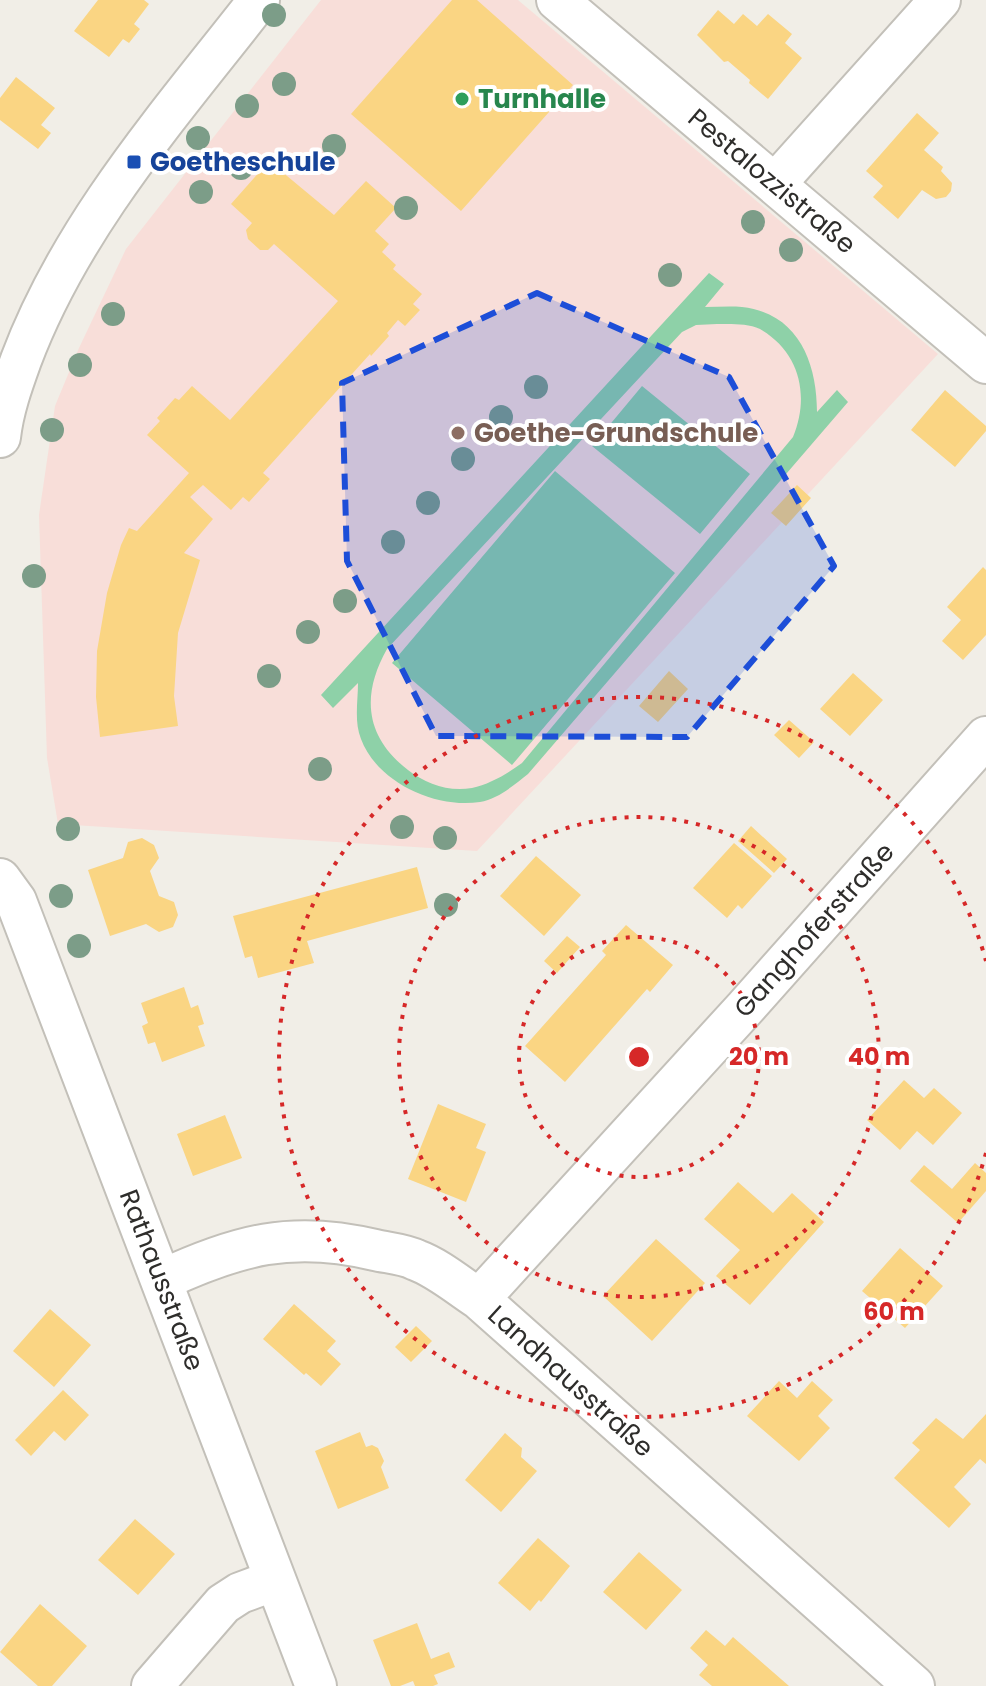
<svg xmlns="http://www.w3.org/2000/svg" width="986" height="1686" viewBox="0 0 986 1686" font-family="Poppins,sans-serif">
<rect width="100%" height="100%" fill="#f1eee7"/>
<path fill="#f8ded9" d="M 321,0 L 518,0 L 938,354 L 477,851 L 58,824 L 47,758 L 39,515 L 55,406 L 79,348 L 126,249 Z"/>
<path fill="#8ed1a8" fill-rule="evenodd" d="M 709,273 L 724,284 L 705,307 C 717,307 730,306 742,307 C 798,313 817,362 817,412 L 837,390 L 848,402 L 528,774 C 514,785 498,799 480,802 C 435,809 377,782 361,739 C 354,722 358,701 358,683 L 333,708 L 321,695 ZM 717,324 C 730,324 747,323 760,329 C 800,352 810,396 793,437 L 522,763 C 507,774 490,784 472,788 C 448,792 426,784 408,770 C 365,737 361,695 387,649 L 682,332 L 696,325 Z
M 642,386 L 750,474 L 700,534 L 592,446 Z
M 555,471 L 675,573 L 512,765 L 392,663 Z"/>
<path fill="#fad583" d="M 98,0 L 144,0 L 149,4 L 134,24 L 140,29 L 129,43 L 123,39 L 109,57 L 74,31 Z
M 452,0 L 477,0 L 573,85 L 461,211 L 351,114 Z
M 718,10 L 734,24 L 743,14 L 757,26 L 768,14 L 792,34 L 785,43 L 802,58 L 768,99 L 749,83 L 750,80 L 728,61 L 724,62 L 697,35 Z
M 16,77 L 55,108 L 41,125 L 51,133 L 38,149 L 0,120 L 0,98 Z
M 917,113 L 939,133 L 924,150 L 943,167 L 941,171 L 952,183 L 951,191 L 946,197 L 936,199 L 922,190 L 898,219 L 873,197 L 883,186 L 866,171 Z
M 269,161 L 334,215 L 366,181 L 396,208 L 375,231 L 389,244 L 382,252 L 396,265 L 393,269 L 422,294 L 413,304 L 420,310 L 405,326 L 398,320 L 387,333 L 389,336 L 371,356 L 370,354 L 263,473 L 270,479 L 249,502 L 243,497 L 231,510 L 203,485 L 190,497 L 213,519 L 184,553 L 200,560 L 178,633 L 174,696 L 178,726 L 100,737 L 96,697 L 97,651 L 107,593 L 121,545 L 129,528 L 137,531 L 189,473 L 147,435 L 160,421 L 157,418 L 175,398 L 179,400 L 192,386 L 230,420 L 338,301 L 274,244 L 268,250 L 260,250 L 248,239 L 246,230 L 252,223 L 231,204 Z
M 945,390 L 986,426 L 986,431 L 955,467 L 911,430 Z
M 797,485 L 811,498 L 786,526 L 771,513 Z
M 983,567 L 986,570 L 986,635 L 963,660 L 942,641 L 961,620 L 947,607 Z
M 669,671 L 688,689 L 658,722 L 639,706 Z
M 853,673 L 883,700 L 850,736 L 820,709 Z
M 789,720 L 814,742 L 799,758 L 774,735 Z
M 751,826 L 787,859 L 774,873 L 738,841 Z
M 142,838 L 154,845 L 159,858 L 150,871 L 159,896 L 174,902 L 178,915 L 173,927 L 159,932 L 146,924 L 110,936 L 88,870 L 123,858 L 128,842 Z
M 734,843 L 772,876 L 742,909 L 738,905 L 727,918 L 693,888 Z
M 536,856 L 581,895 L 544,936 L 500,896 Z
M 417,867 L 428,908 L 307,941 L 314,963 L 258,978 L 252,956 L 245,958 L 233,916 Z
M 626,925 L 673,965 L 650,992 L 647,989 L 565,1082 L 525,1046 L 606,955 L 602,951 Z
M 567,936 L 580,947 L 557,973 L 544,961 Z
M 184,987 L 191,1008 L 198,1005 L 204,1024 L 198,1026 L 205,1046 L 162,1062 L 155,1042 L 148,1044 L 142,1026 L 148,1023 L 141,1003 Z
M 904,1080 L 924,1098 L 934,1088 L 962,1113 L 933,1145 L 917,1131 L 900,1150 L 867,1120 Z
M 438,1104 L 486,1124 L 476,1148 L 486,1152 L 466,1202 L 408,1179 Z
M 225,1115 L 242,1158 L 193,1176 L 177,1134 Z
M 975,1163 L 986,1173 L 986,1191 L 958,1223 L 910,1181 L 924,1165 L 952,1189 Z
M 738,1182 L 773,1213 L 792,1193 L 824,1222 L 750,1305 L 716,1276 L 740,1250 L 704,1219 Z
M 656,1239 L 705,1283 L 652,1341 L 603,1296 Z
M 900,1248 L 943,1286 L 905,1328 L 862,1291 Z
M 294,1304 L 336,1341 L 327,1351 L 341,1364 L 321,1386 L 306,1373 L 304,1375 L 263,1339 Z
M 50,1309 L 91,1345 L 54,1387 L 13,1351 Z
M 416,1326 L 432,1341 L 411,1362 L 395,1347 Z
M 779,1381 L 797,1398 L 812,1381 L 833,1400 L 818,1416 L 830,1428 L 799,1461 L 747,1416 Z
M 63,1390 L 89,1415 L 65,1441 L 54,1431 L 31,1456 L 15,1440 Z
M 986,1414 L 986,1464 L 980,1459 L 954,1487 L 971,1504 L 949,1528 L 894,1478 L 920,1450 L 912,1443 L 936,1418 L 963,1439 Z
M 360,1432 L 366,1447 L 372,1445 L 378,1448 L 384,1461 L 381,1467 L 389,1488 L 338,1509 L 315,1451 Z
M 505,1433 L 522,1448 L 521,1457 L 537,1471 L 501,1512 L 465,1480 Z
M 135,1519 L 175,1554 L 138,1595 L 98,1560 Z
M 538,1538 L 570,1566 L 541,1602 L 539,1600 L 530,1611 L 498,1583 Z
M 639,1552 L 682,1590 L 646,1630 L 603,1592 Z
M 40,1604 L 87,1646 L 52,1686 L 38,1686 L 0,1652 Z
M 417,1623 L 431,1659 L 449,1652 L 455,1667 L 434,1675 L 438,1684 L 433,1686 L 415,1686 L 413,1681 L 400,1686 L 391,1686 L 373,1640 Z
M 706,1630 L 725,1646 L 733,1637 L 789,1686 L 712,1686 L 699,1675 L 708,1665 L 690,1648 Z"/>
<g fill="none" stroke-linecap="round" stroke-linejoin="round">
<g stroke="#c3c0b9" stroke-width="44">
<path id="street" d="M 557,0 L 986,363
M 775,184 L 940,0
M 0,437 C 3,410 12,385 21,360 C 72,224 171,113 259,0
M 0,879 L 16,901 L 316,1686
M 162,1280 C 237,1245 292,1230 375,1250 C 388,1253 404,1254 416,1260 C 438,1268 459,1286 479,1299 L 914,1686
M 479,1299 L 745,1008 L 986,737
M 152,1686 L 223,1604 L 240,1593 L 275,1580"/>
</g>
<use href="#street" stroke="#fff" stroke-width="40"/>
</g>
<g fill="#7c9d88">
<circle cx="274" cy="15" r="12"/>
<circle cx="284" cy="84" r="12"/>
<circle cx="247" cy="106" r="12"/>
<circle cx="198" cy="138" r="12"/>
<circle cx="334" cy="146" r="12"/>
<circle cx="241" cy="168" r="12"/>
<circle cx="201" cy="192" r="12"/>
<circle cx="406" cy="208" r="12"/>
<circle cx="753" cy="222" r="12"/>
<circle cx="791" cy="250" r="12"/>
<circle cx="670" cy="275" r="12"/>
<circle cx="113" cy="314" r="12"/>
<circle cx="80" cy="365" r="12"/>
<circle cx="536" cy="387" r="12"/>
<circle cx="501" cy="417" r="12"/>
<circle cx="52" cy="430" r="12"/>
<circle cx="463" cy="459" r="12"/>
<circle cx="428" cy="503" r="12"/>
<circle cx="393" cy="542" r="12"/>
<circle cx="34" cy="576" r="12"/>
<circle cx="345" cy="601" r="12"/>
<circle cx="308" cy="632" r="12"/>
<circle cx="269" cy="676" r="12"/>
<circle cx="320" cy="769" r="12"/>
<circle cx="402" cy="827" r="12"/>
<circle cx="68" cy="829" r="12"/>
<circle cx="445" cy="838" r="12"/>
<circle cx="61" cy="896" r="12"/>
<circle cx="446" cy="905" r="12"/>
<circle cx="79" cy="946" r="12"/>
</g>
<path fill="#1d4ed8" fill-opacity="0.2" stroke="#1d4ed8" stroke-width="6" stroke-dasharray="16 10" stroke-linejoin="round" d="M 537,293 L 729,377 L 834,566 L 687,737 L 436,736 L 347,561 L 342,383 Z"/>
<g fill="none" stroke="#d62828" stroke-width="4" stroke-dasharray="4 8">
<circle cx="639" cy="1057" r="120"/>
<circle cx="639" cy="1057" r="240"/>
<path d="M986 1153A360 360 0 1 1 986 961"/>
</g>
<circle fill="#2e9e5b" stroke="#fff" stroke-width="3" cx="462" cy="99" r="8"/>
<rect fill="#1a4fb4" stroke="#fff" stroke-width="3" x="126" y="154" width="16" height="16" rx="4"/>
<circle fill="#8d6e63" stroke="#fff" stroke-width="3" cx="458" cy="433" r="8"/>
<g text-anchor="middle" dominant-baseline="central" stroke-width="8" stroke-linejoin="round" paint-order="stroke">
<g font-size="26" font-weight="bold" fill="#27864d" stroke="#fff" text-anchor="start">
<text x="478" y="99">Turnhalle</text>
</g>
<g font-size="26" font-weight="bold" fill="#164399" stroke="#fff" text-anchor="start">
<text x="150" y="162">Goetheschule</text>
</g>
<g font-size="26" fill="#2e2d2b" stroke="#fff">
<text transform="translate(772 181) rotate(40)">Pestalozzistraße</text>
<text transform="translate(814 930) rotate(-48)">Ganghoferstraße</text>
<text transform="translate(162 1280) rotate(69)">Rathausstraße</text>
<text transform="translate(571 1381) rotate(42)">Landhausstraße</text>
</g>
<g font-size="26" font-weight="bold" fill="#785e54" stroke="#fff" text-anchor="start">
<text x="474" y="433">Goethe-Grundschule</text>
</g>
</g>
<circle cx="639" cy="1057" r="12" fill="#d62828" stroke="#fff" stroke-width="4"/>
<g font-size="24" text-anchor="middle" font-weight="bold" fill="#d62828" stroke="#fff" stroke-width="8" stroke-linejoin="round" paint-order="stroke">
<text x="759" y="1065">20 m</text>
<text x="879" y="1065">40 m</text>
<text x="894" y="1320">60 m</text>
</g>
</svg>
